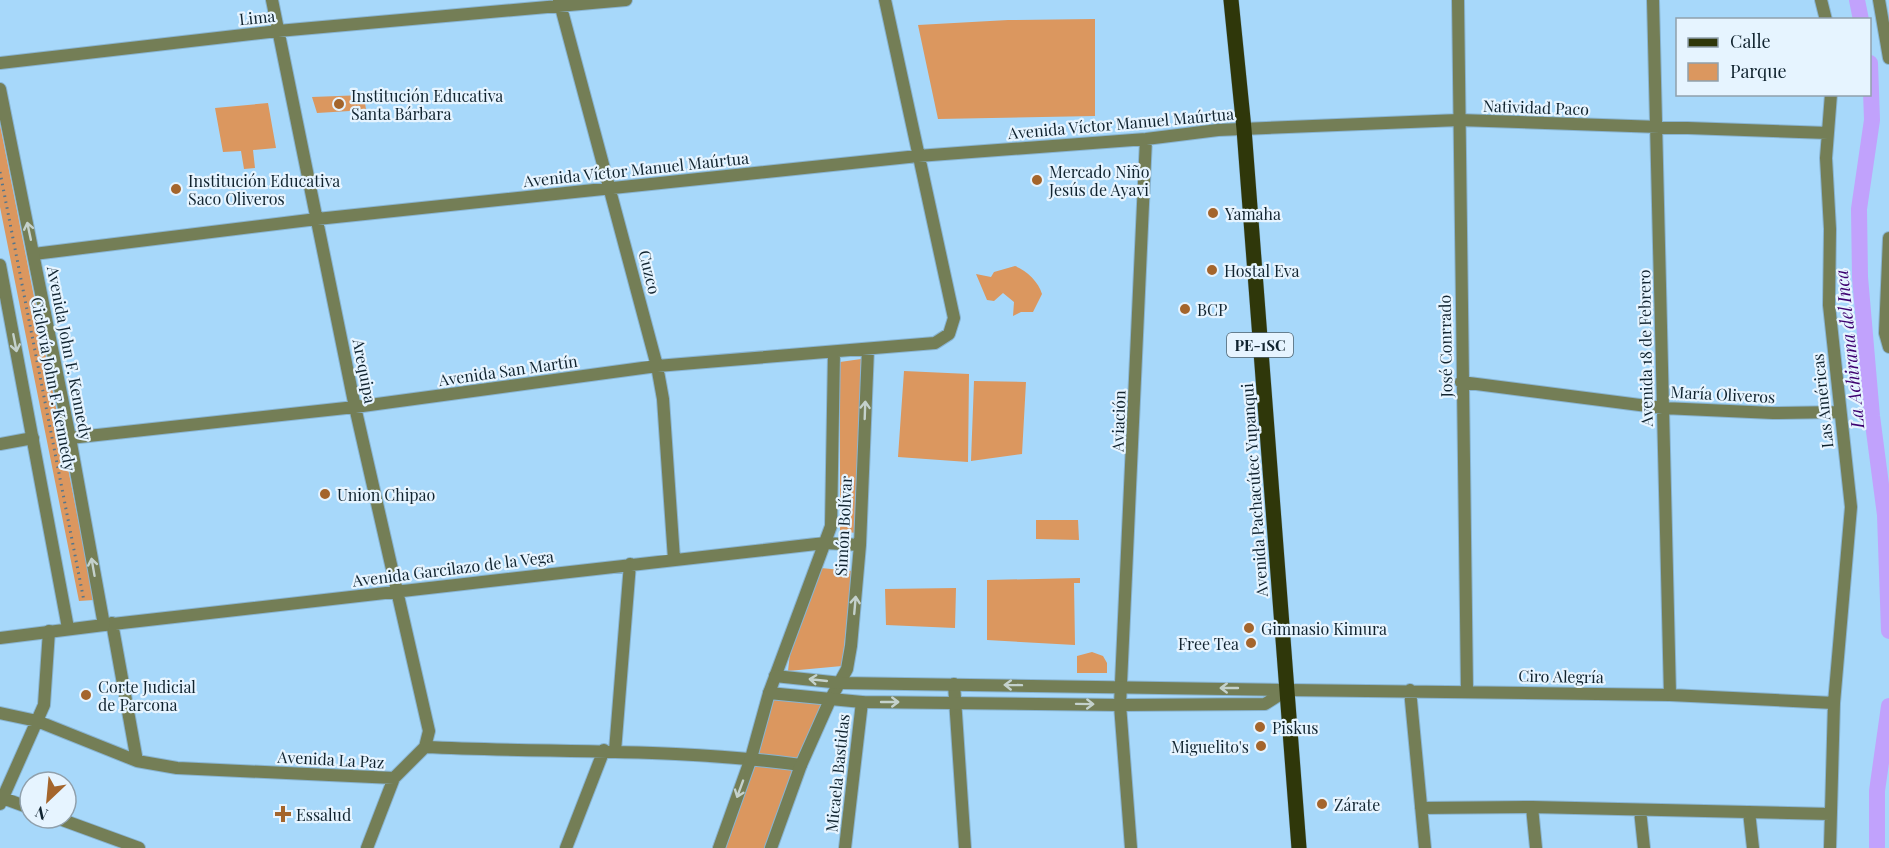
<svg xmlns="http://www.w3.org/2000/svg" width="1889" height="848" viewBox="0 0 1889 848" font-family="'Playfair Display',serif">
<rect width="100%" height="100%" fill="#a7d8fa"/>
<path fill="#db975f" d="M 1095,19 L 1095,116 L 938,119 L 918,25 L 1008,20 Z
M 364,95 L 366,110 L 317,113 L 312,97 Z
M 268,103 L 276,148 L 253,150 L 255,168 L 244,169 L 241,151 L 223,152 L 215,108 Z
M 0,125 L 94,600 L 79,601 L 0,207 Z
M 1015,266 C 1026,270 1039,282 1042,294 L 1033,312 L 1021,312 L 1013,316 L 1014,302 L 1003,293 L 994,301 L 987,300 L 976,274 L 991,277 L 994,272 Z
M 861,359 L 856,533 L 840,531 L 840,362 Z
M 904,371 L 969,374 L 968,462 L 898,457 Z
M 974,381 L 1026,382 L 1022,454 L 971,461 Z
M 1036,520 L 1078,520 L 1079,540 L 1036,539 Z
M 821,568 L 852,571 L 842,666 L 788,671 L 790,653 Z
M 1080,578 L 1080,583 L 1074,583 L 1075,645 L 987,640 L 987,580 Z
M 956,588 L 955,628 L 886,625 L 885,589 Z
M 1092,652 L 1103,656 L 1107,663 L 1107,673 L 1077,673 L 1077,656 Z
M 769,693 L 830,700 L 772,848 L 712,848 Z"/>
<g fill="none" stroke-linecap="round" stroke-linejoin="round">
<path stroke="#c1a2fc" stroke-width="16" d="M 1857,0 L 1861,20
M 1870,63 L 1872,120 L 1859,209 L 1860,277 L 1872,416 L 1885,515 L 1889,631
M 1877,848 L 1877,791 L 1889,706"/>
<g stroke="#89b4d1" stroke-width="14">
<path id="minor" d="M 272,0 L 355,407 L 429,731 L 425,747
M 559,0 L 657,366 L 663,399 L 674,559
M 1458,0 L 1467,691
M 1653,0 L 1670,695
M 1821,0 L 1826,20
M 1879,0 L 1889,58
M 0,63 L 278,31 L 626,0
M 1889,238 L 1885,333 L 1889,347
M 34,254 L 317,219 L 918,156 L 1146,139 L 1218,130 L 1459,120 L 1828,133
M 1461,382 L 1663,408 L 1773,413 L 1840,412
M 70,438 L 355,407 L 657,366 L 935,343 L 949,334 L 954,318 L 885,0
M 0,444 L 33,438
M 112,623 L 137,761
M 104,625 L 825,543 L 860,545
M 954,684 L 965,848
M 1287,690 L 1670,695 L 1834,703
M 1410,690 L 1425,848
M 769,693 L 831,526 L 834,352
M 830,700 L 847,669 L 851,646 L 860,545 L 868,349
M 0,713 L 37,721 L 137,761 L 177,768 L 394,778 L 425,747 C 550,753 676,748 801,765
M 615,751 L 630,564
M 0,797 L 30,808
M 0,804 L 44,705 L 49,631
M 1532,807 L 1536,848
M 1421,808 L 1532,807 L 1830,814
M 1640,810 L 1644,848
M 1749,812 L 1753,848
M 57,818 L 139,848
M 367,848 L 394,778
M 566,848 L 604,750
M 845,848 L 862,702
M 1131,848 L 1120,705 L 1146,139
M 1830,848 L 1834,703 L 1851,507 L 1829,305 L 1830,229 L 1826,158 L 1831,94"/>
</g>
<g stroke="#89b4d1" stroke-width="14">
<path id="tertiary" d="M 0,89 L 70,438 L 104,625 L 0,638
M 0,265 L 68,628
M 775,676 L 841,683 L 1287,690
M 719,848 L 751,758 L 769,693 L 862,702 L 1120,705 L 1265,704 L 1287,690
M 771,848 L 801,765 L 830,700"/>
</g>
<g stroke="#89b4d1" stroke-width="16">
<path id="primary" d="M 1231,0 L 1244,129 L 1299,848"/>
</g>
<path stroke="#55768c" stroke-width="3" stroke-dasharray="1.5 4.5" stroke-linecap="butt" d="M 0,172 L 84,601"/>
<use href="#minor" stroke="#747e56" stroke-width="12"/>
<use href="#tertiary" stroke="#747e56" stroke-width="12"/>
<use href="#primary" stroke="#2f370a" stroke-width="15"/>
</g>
<defs><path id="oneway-shaft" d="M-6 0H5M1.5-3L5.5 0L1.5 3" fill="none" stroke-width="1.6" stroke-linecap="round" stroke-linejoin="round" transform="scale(1.5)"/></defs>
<g stroke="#c4d1cc">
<use href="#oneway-shaft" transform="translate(29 231) rotate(-102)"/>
<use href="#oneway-shaft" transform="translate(15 343) rotate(79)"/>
<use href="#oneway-shaft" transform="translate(865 410) rotate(-88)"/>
<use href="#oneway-shaft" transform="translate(93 567) rotate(-100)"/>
<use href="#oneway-shaft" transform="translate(855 605) rotate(-85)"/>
<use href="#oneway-shaft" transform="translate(818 680) rotate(-174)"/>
<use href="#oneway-shaft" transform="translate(1013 685) rotate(-179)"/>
<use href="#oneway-shaft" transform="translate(1229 688) rotate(-180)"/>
<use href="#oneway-shaft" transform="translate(890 702)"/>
<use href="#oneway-shaft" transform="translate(1085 704) rotate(1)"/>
<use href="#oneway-shaft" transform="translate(740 789) rotate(110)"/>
</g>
<g fill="#a4652c" stroke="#e6f4ff" stroke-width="2">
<circle cx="339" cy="104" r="6"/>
<circle cx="1037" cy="180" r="6"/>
<circle cx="176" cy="189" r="6"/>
<circle cx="1213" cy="213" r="6"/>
<circle cx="1212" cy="270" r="6"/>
<circle cx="1185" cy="309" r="6"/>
<circle cx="325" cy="494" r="6"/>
<circle cx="1249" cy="628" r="6"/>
<circle cx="1251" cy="643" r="6"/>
<circle cx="86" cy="695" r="6"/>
<circle cx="1260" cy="727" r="6"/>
<circle cx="1261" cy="746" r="6"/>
<circle cx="1322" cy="804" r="6"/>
<path d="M280 805h6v6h6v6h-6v6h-6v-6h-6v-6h6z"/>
</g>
<g text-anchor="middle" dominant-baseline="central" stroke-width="4.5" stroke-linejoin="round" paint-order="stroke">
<rect fill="#e6f4ff" stroke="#50626d" stroke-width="1.5" x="1227" y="333" width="66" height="24" rx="4.5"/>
<g font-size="15" font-weight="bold" fill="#10232f">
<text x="1260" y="345">PE-1SC</text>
</g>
<g font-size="16" fill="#10232f" stroke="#e6f4ff">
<text transform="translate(257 17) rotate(-6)">Lima</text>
<text transform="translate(1536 107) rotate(2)">Natividad Paco</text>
<text transform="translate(1121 123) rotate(-5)">Avenida Víctor Manuel Maúrtua</text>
<text transform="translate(636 169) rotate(-6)">Avenida Víctor Manuel Maúrtua</text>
<text transform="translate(650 272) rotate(76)">Cuzco</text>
<text transform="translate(1445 346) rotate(-91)">José Conrrado</text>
<text transform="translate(1645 348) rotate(-91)">Avenida 18 de Febrero</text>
<text transform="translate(70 353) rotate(79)">Avenida John F. Kennedy</text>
<text transform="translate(508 370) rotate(-8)">Avenida San Martín</text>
<text transform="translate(365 371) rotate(79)">Arequipa</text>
<text transform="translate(54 384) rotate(79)">Ciclovía John F. Kennedy</text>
<text transform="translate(1723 394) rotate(3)">María Oliveros</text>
<text transform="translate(1822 401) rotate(-96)">Las Américas</text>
<text transform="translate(1118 421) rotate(-88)">Aviación</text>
<text transform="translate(1254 490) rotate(-94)">Avenida Pachacútec Yupanqui</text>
<text transform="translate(843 526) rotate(-87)">Simón Bolívar</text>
<text transform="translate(453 568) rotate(-7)">Avenida Garcilazo de la Vega</text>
<text transform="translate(1561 676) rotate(1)">Ciro Alegría</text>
<text transform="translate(331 759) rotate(3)">Avenida La Paz</text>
<text transform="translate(837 773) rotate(-84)">Micaela Bastidas</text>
</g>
<g font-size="16" fill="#10232f" stroke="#e6f4ff" text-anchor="start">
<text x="351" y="95">Institución Educativa<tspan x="351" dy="18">Santa Bárbara</tspan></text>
<text x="1049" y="171">Mercado Niño<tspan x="1049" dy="18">Jesús de Ayavi</tspan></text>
<text x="188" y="180">Institución Educativa<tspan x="188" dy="18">Saco Oliveros</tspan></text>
<text x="1225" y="213">Yamaha</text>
<text x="1224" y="270">Hostal Eva</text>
<text x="1197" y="309">BCP</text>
<text x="337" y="494">Union Chipao</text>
<text x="1261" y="628">Gimnasio Kimura</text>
<text x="1239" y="643" text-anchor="end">Free Tea</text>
<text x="98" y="686">Corte Judicial<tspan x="98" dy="18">de Parcona</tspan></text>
<text x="1272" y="727">Piskus</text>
<text x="1249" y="746" text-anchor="end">Miguelito's</text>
<text x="1334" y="804">Zárate</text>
<text x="296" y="814">Essalud</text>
</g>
<g font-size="18" font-style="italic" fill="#3d0170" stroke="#e6f4ff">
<text transform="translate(1849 349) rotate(-96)">La Achirana del Inca</text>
</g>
</g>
<rect x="1676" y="18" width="195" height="78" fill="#e6f4ff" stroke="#90a0ac" stroke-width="1.5"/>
<rect x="1688" y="38" width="30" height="9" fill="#2f370a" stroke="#90a0ac" stroke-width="1.5"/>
<text x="1730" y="48" font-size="18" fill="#10232f">Calle</text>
<rect x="1688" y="63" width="30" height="18" fill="#db975f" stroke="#90a0ac" stroke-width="1.5"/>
<text x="1730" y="78" font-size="18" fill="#10232f">Parque</text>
<g transform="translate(48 800) rotate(206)"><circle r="28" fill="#e6f4ff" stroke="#90a0ac" stroke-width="1.5"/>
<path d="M0-4.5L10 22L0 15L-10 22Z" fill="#a4652c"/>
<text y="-9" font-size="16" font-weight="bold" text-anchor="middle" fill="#10232f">N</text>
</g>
</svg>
